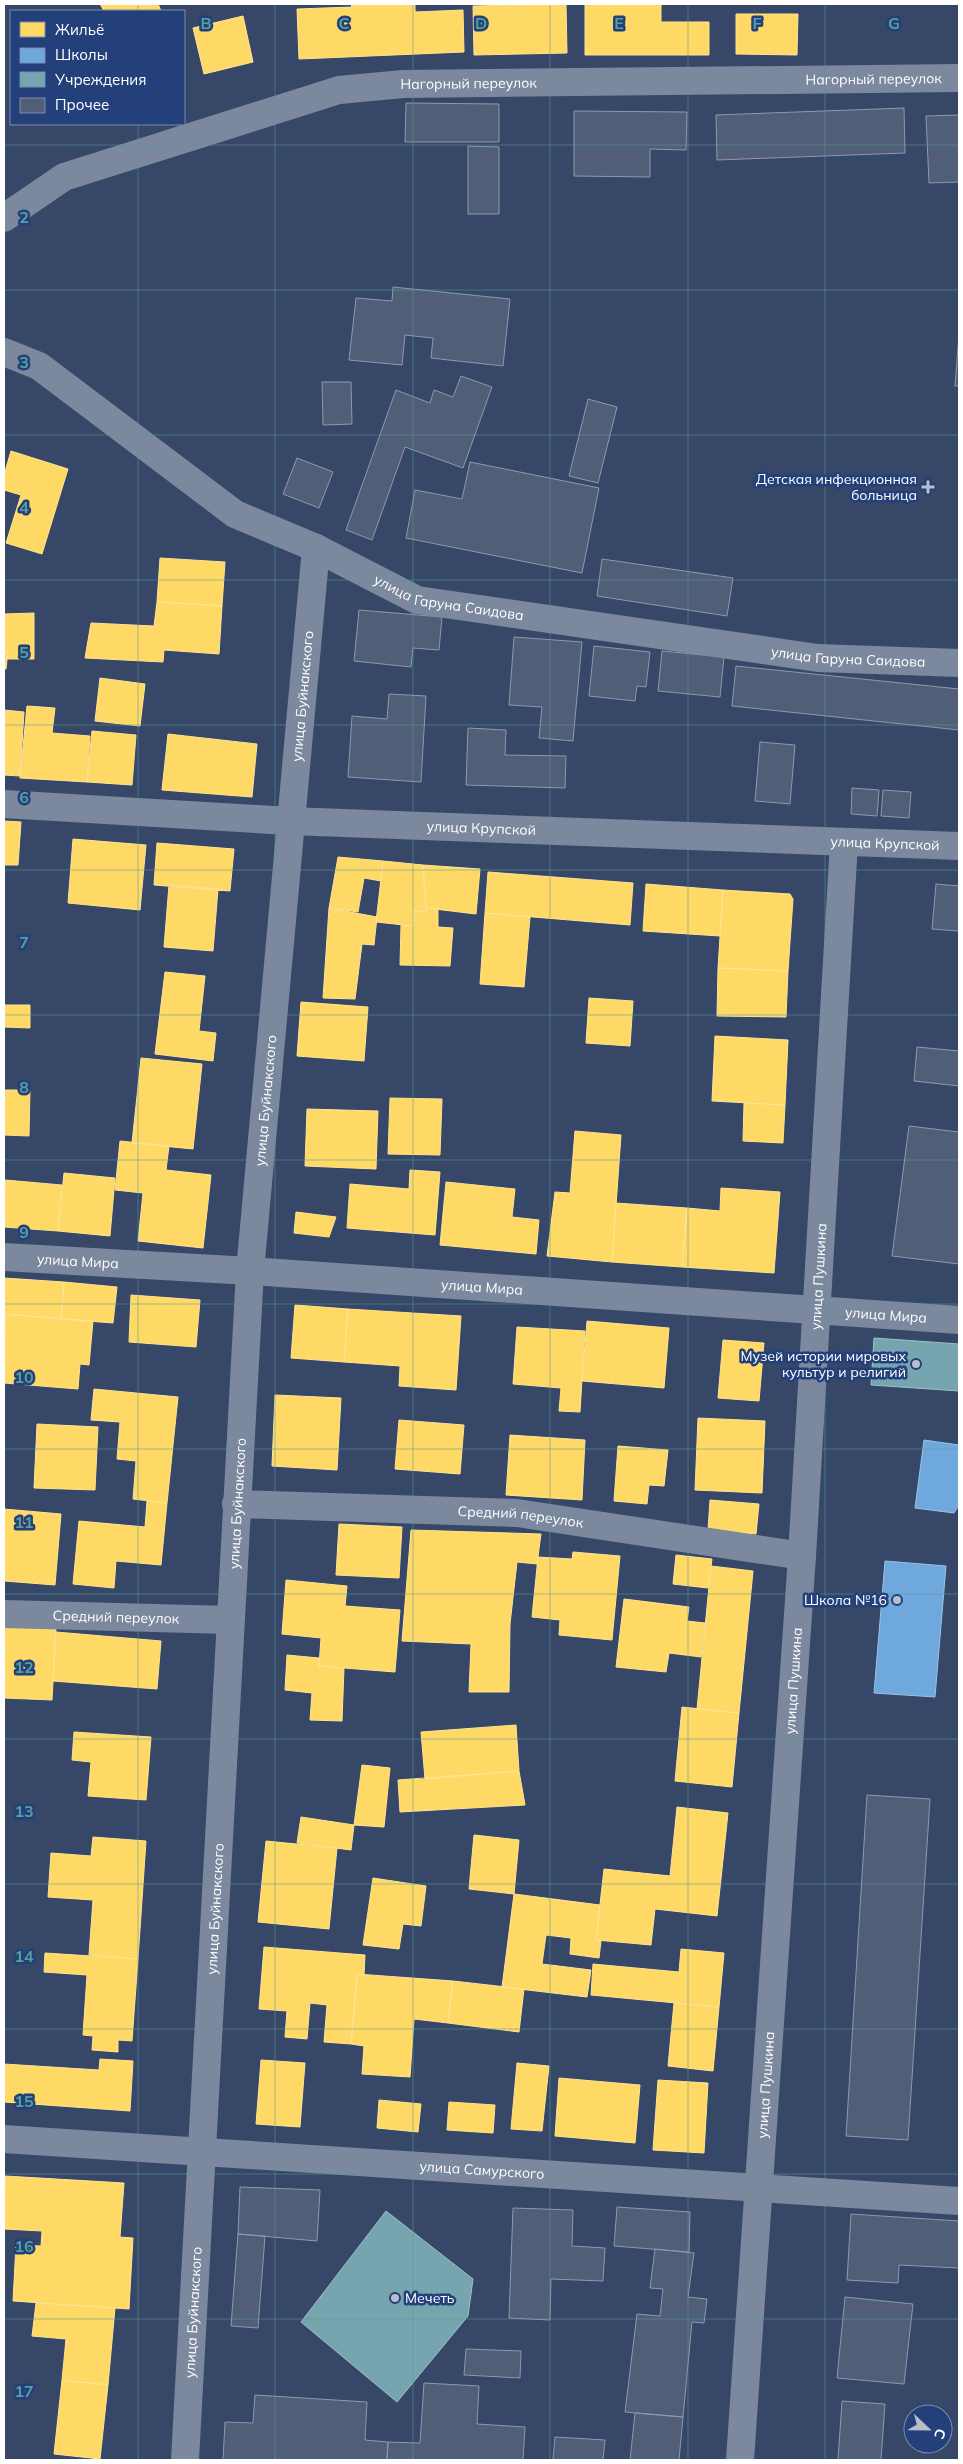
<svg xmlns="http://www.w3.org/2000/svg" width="963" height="2464" viewBox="0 0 963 2464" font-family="Mulish,sans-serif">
<rect width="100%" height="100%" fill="#374767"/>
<path fill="#ffd966" stroke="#ffe494" d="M 100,4 L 158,4 L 161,11 L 104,11 Z
M 351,4 L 415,4 L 415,12 L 463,10 L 464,52 L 299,59 L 297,9 L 352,7 Z
M 566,4 L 567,53 L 474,55 L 473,6 Z
M 585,4 L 661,4 L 661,22 L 709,22 L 709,55 L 585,55 Z
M 736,14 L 798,14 L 797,55 L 736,54 Z
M 243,16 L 253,62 L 204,74 L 193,28 Z
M 11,451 L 68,469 L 42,554 L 6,543 L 21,495 L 4,490 L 4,475 Z
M 160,558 L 225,562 L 222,606 L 157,602 Z
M 157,602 L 222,606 L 219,654 L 164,650 L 163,662 L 85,658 L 91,623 L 154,626 Z
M 34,613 L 34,659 L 7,659 L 8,651 L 4,651 L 4,614 Z
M 4,651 L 8,651 L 6,669 L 4,669 Z
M 100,678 L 145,684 L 140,726 L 95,721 Z
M 27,706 L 55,708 L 52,733 L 90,736 L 87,782 L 20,778 Z
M 4,710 L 24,712 L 20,776 L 4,775 Z
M 92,731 L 136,735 L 132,785 L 87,782 Z
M 168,734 L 257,744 L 252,797 L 162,790 Z
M 4,821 L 21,822 L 18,865 L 4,865 Z
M 73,839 L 146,845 L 140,910 L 68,903 Z
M 157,843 L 234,849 L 230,891 L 154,885 Z
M 338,857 L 383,861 L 381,881 L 364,878 L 358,912 L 329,908 Z
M 383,861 L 423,865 L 426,912 L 414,911 L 413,926 L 376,922 Z
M 423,865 L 480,869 L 476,914 L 426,908 Z
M 488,872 L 633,883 L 630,925 L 485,913 Z
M 646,884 L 723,890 L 720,936 L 643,931 Z
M 169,885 L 218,889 L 213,951 L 164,947 Z
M 723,890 L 790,894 L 793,899 L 788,971 L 718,968 Z
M 329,908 L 377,917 L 374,945 L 362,944 L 355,999 L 323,998 Z
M 426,908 L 438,910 L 438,927 L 453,928 L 450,966 L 400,965 L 401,925 L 413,926 L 414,911 L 426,912 Z
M 485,913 L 530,917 L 524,987 L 480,984 Z
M 718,968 L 788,971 L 786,1017 L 717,1016 Z
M 165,972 L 205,976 L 199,1031 L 216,1033 L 213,1061 L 155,1054 Z
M 589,998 L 633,1001 L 630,1046 L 586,1043 Z
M 301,1002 L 368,1007 L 364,1061 L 297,1056 Z
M 4,1005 L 30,1005 L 30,1028 L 4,1027 Z
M 715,1036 L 788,1040 L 785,1105 L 712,1101 Z
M 141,1058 L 202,1064 L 193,1149 L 132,1143 Z
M 4,1090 L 30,1090 L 29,1136 L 4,1135 Z
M 390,1098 L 442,1099 L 440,1155 L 388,1154 Z
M 744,1103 L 785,1105 L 783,1143 L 743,1141 Z
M 307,1109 L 378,1111 L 376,1169 L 305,1166 Z
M 575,1131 L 621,1135 L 612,1262 L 547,1256 L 555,1192 L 570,1193 Z
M 120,1141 L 169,1146 L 166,1170 L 211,1175 L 203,1248 L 138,1241 L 143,1193 L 115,1190 Z
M 410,1170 L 440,1172 L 435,1235 L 347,1228 L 350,1184 L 409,1189 Z
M 64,1173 L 115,1178 L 110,1236 L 58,1231 Z
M 5,1180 L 62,1185 L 58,1231 L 4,1227 Z
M 446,1182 L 515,1189 L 512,1217 L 539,1220 L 536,1254 L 440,1245 Z
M 721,1188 L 780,1192 L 774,1273 L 682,1267 L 687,1208 L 720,1211 Z
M 616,1203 L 687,1208 L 682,1267 L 612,1262 Z
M 296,1212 L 336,1217 L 329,1237 L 294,1233 Z
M 4,1278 L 64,1282 L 61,1319 L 4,1314 Z
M 64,1282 L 117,1287 L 113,1323 L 61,1319 Z
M 131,1295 L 200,1300 L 196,1347 L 129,1342 Z
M 295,1305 L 348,1309 L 344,1362 L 291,1358 Z
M 348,1309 L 461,1316 L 456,1390 L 399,1386 L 400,1366 L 344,1362 Z
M 5,1314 L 93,1321 L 89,1365 L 80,1364 L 78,1389 L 4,1383 Z
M 587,1321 L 669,1328 L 664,1388 L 582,1381 Z
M 517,1327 L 585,1331 L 580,1412 L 559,1411 L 561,1388 L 513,1384 Z
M 723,1340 L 764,1343 L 759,1401 L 718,1398 Z
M 94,1389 L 178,1397 L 167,1503 L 133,1499 L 136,1461 L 117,1459 L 120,1422 L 91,1420 Z
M 275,1395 L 341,1398 L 337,1470 L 272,1466 Z
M 698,1418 L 765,1421 L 762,1493 L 695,1490 Z
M 399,1420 L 464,1425 L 460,1474 L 395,1469 Z
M 37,1424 L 98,1427 L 95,1490 L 34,1488 Z
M 510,1435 L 585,1440 L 582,1500 L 506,1495 Z
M 618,1446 L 668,1450 L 664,1486 L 649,1485 L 647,1504 L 614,1501 Z
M 710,1500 L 759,1504 L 756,1534 L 708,1530 Z
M 147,1501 L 167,1503 L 161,1565 L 116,1561 L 114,1588 L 73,1584 L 79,1521 L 145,1527 Z
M 4,1509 L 61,1514 L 55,1585 L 4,1581 Z
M 339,1524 L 402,1527 L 399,1578 L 336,1575 Z
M 411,1530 L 541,1534 L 537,1564 L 517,1562 L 510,1624 L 509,1692 L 469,1692 L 471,1644 L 402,1641 Z
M 573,1552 L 620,1556 L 612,1640 L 559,1635 L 560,1620 L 532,1617 L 538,1557 L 572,1559 Z
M 676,1555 L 712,1559 L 708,1588 L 673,1584 Z
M 711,1566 L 753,1571 L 739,1713 L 697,1709 Z
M 286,1580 L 347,1586 L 345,1606 L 400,1610 L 395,1672 L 319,1666 L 321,1638 L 282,1634 Z
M 624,1599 L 689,1607 L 687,1621 L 705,1623 L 701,1657 L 669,1653 L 666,1672 L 616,1667 Z
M 4,1625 L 56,1628 L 52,1700 L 4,1698 Z
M 56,1632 L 161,1641 L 157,1689 L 53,1681 Z
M 287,1655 L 319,1658 L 319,1666 L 344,1668 L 342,1721 L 310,1720 L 312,1693 L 285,1690 Z
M 682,1707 L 739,1713 L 732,1787 L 675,1781 Z
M 516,1725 L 519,1771 L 425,1779 L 421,1732 Z
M 74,1732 L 151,1737 L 146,1800 L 88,1796 L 91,1762 L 72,1760 Z
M 362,1765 L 390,1768 L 384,1827 L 354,1825 Z
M 519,1771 L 525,1805 L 400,1812 L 398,1780 Z
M 677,1807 L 728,1813 L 717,1916 L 655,1909 L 651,1945 L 596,1940 L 604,1869 L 670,1876 Z
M 301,1817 L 354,1825 L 351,1850 L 297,1843 Z
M 474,1835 L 519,1840 L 514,1894 L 469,1889 Z
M 93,1837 L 146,1841 L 138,1959 L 89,1955 L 93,1900 L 48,1897 L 51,1853 L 91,1856 Z
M 266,1841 L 337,1848 L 329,1929 L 258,1922 Z
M 373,1878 L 426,1886 L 421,1926 L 403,1924 L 399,1949 L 363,1945 Z
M 514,1894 L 600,1905 L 596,1940 L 601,1941 L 599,1958 L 570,1954 L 571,1938 L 546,1935 L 542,1964 L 591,1970 L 587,1997 L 502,1987 Z
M 264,1947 L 365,1955 L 364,1975 L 357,1974 L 351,2044 L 324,2042 L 327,2005 L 310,2003 L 307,2039 L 285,2037 L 287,2011 L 259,2009 Z
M 681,1949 L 724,1953 L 719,2007 L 591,1995 L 593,1964 L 679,1972 Z
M 45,1953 L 138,1959 L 132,2041 L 118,2040 L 118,2052 L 92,2050 L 93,2036 L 83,2035 L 87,1975 L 44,1972 Z
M 357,1974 L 453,1981 L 448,2023 L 414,2019 L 410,2077 L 362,2074 L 364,2046 L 351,2044 Z
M 453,1981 L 524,1989 L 519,2032 L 448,2023 Z
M 674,2003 L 719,2007 L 713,2071 L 668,2066 Z
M 100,2059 L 133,2061 L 130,2111 L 4,2102 L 4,2064 L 99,2070 Z
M 261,2060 L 305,2063 L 300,2127 L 256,2124 Z
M 517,2063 L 549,2066 L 542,2131 L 511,2129 Z
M 559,2078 L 640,2085 L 635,2143 L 555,2136 Z
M 658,2080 L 708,2083 L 704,2153 L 653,2150 Z
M 379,2100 L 421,2104 L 418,2132 L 377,2128 Z
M 449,2102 L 495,2105 L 493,2133 L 447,2130 Z
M 5,2176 L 124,2183 L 120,2237 L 133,2238 L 129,2309 L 13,2301 L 16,2245 L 41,2246 L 42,2231 L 4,2229 Z
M 36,2303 L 115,2308 L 108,2385 L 62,2380 L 66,2339 L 32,2336 Z
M 62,2380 L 108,2385 L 100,2459 L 54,2454 Z"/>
<path fill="#6fa8dc" stroke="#9ac2e6" d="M 924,1440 L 959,1445 L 959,1505 L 954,1513 L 915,1508 Z
M 885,1561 L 946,1566 L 935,1697 L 874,1693 Z"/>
<path fill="#76a5af" stroke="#9fc0c7" d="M 874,1338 L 959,1344 L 959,1391 L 871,1385 Z
M 386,2211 L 473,2279 L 468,2316 L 397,2402 L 301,2322 Z"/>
<path fill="#505e77" stroke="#8f99ad" d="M 406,103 L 499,104 L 499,142 L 405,142 Z
M 904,108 L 905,153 L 717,160 L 716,115 Z
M 574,111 L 687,112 L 686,150 L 650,149 L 650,177 L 574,176 Z
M 959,115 L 959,182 L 929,183 L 926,116 Z
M 468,146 L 499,147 L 499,214 L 468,214 Z
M 393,287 L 510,299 L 503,366 L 431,358 L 433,338 L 405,335 L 402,365 L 349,360 L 356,298 L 392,301 Z
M 959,334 L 959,386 L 955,386 Z
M 461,376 L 492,387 L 463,468 L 405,447 L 372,540 L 346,530 L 396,390 L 430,403 L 434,390 L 453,397 Z
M 322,382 L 351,382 L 352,424 L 323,425 Z
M 588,399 L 617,407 L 598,483 L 569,476 Z
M 297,458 L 333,472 L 319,508 L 283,494 Z
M 470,462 L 599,488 L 582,573 L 406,538 L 415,490 L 462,499 Z
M 602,559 L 733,578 L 727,616 L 597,596 Z
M 359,610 L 442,617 L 439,650 L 413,648 L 411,667 L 354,661 Z
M 514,637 L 582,642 L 573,741 L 539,738 L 542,707 L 509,705 Z
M 594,646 L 650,652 L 646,687 L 637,686 L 635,701 L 589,696 Z
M 662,651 L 724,657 L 720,697 L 658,691 Z
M 736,666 L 959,689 L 959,730 L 732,706 Z
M 389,694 L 426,696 L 421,782 L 348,777 L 352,716 L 387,719 Z
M 468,728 L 506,730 L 505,755 L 566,756 L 565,788 L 466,785 Z
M 760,742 L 795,745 L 790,804 L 755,801 Z
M 852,788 L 879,790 L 877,816 L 851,814 Z
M 883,790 L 911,792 L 909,818 L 881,816 Z
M 936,884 L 959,886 L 959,931 L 932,929 Z
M 917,1047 L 959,1051 L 959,1086 L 914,1081 Z
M 909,1126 L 959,1132 L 959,1264 L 892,1256 Z
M 867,1795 L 930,1799 L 908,2140 L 846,2136 Z
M 240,2187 L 320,2190 L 317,2241 L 238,2234 Z
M 617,2207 L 690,2212 L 689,2252 L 614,2246 Z
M 513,2208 L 573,2210 L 572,2246 L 605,2248 L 603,2281 L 551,2279 L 550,2320 L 509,2318 Z
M 851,2214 L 959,2221 L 959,2268 L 899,2265 L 898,2283 L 847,2280 Z
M 238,2234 L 265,2236 L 258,2328 L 231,2326 Z
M 655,2249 L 694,2253 L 688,2297 L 707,2299 L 704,2323 L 692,2322 L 683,2417 L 625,2412 L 637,2314 L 660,2316 L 663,2289 L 650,2288 Z
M 845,2297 L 913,2304 L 904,2384 L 837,2378 Z
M 466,2349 L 521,2351 L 520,2378 L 464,2375 Z
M 424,2383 L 479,2386 L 477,2424 L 525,2427 L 523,2460 L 387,2460 L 388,2442 L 420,2443 Z
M 255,2395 L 367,2402 L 365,2440 L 388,2442 L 387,2460 L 223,2460 L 225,2422 L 253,2423 Z
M 842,2401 L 885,2404 L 881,2460 L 838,2460 Z
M 635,2413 L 683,2417 L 679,2460 L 630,2460 Z
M 555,2437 L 605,2440 L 603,2460 L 553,2460 Z"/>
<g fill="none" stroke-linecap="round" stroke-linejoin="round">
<g stroke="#7b889e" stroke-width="28">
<path id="s1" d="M 4,218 L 64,177 L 339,90 L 403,84 L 959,78"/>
<path id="s2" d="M 4,352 L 39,366 L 235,514 L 316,548 L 417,600 L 818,658 L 959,663"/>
<path id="s3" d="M 4,804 L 290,821 L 959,846"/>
<path id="s4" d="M 4,1257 L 250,1271 L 959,1320"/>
<path id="s5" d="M 236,1504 L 517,1513 L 802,1556"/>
<path id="s6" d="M 4,1614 L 229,1620"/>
<path id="s7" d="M 4,2139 L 959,2201"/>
<path id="s8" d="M 185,2460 L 250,1271 L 316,548"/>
<path id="s9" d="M 740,2460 L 802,1556 L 844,842"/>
</g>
</g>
<path fill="none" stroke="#579f9a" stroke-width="1" stroke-opacity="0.55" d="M 138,4 L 138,11M 275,4 L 275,2460M 413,4 L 413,2460M 550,4 L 550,2460M 688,4 L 688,2460M 825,4 L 825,2460M 138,124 L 138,2460M 4,145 L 959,145M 4,290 L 959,290M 4,435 L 959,435M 4,580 L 959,580M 4,725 L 959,725M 4,870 L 959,870M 4,1015 L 959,1015M 4,1160 L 959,1160M 4,1304 L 959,1304M 4,1449 L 959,1449M 4,1594 L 959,1594M 4,1739 L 959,1739M 4,1884 L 959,1884M 4,2029 L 959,2029M 4,2174 L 959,2174M 4,2319 L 959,2319"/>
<g fill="#b9bfca" stroke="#23407b" stroke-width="2">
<path d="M925.5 479.5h5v5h5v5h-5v5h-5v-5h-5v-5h5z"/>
<circle cx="916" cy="1364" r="5"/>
<circle cx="897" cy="1600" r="5"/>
<circle cx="395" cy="2298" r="5"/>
</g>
<g text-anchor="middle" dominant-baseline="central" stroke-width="5" stroke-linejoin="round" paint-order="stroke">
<g font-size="14" fill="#fff" stroke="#23407b">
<text stroke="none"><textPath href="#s1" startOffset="896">Нагорный переулок</textPath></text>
<text stroke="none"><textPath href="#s1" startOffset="491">Нагорный переулок</textPath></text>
<text stroke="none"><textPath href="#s2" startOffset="515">улица Гаруна Саидова</textPath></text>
<text stroke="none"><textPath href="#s2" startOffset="920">улица Гаруна Саидова</textPath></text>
<text stroke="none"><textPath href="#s8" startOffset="1768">улица Буйнакского</textPath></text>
<text stroke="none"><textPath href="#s3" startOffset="478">улица Крупской</textPath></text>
<text stroke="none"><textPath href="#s3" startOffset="882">улица Крупской</textPath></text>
<text stroke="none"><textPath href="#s8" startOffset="1362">улица Буйнакского</textPath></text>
<text stroke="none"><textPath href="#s4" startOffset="74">улица Мира</textPath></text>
<text stroke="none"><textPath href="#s9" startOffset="1186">улица Пушкина</textPath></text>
<text stroke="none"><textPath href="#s4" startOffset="479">улица Мира</textPath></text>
<text stroke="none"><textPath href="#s4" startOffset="884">улица Мира</textPath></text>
<text stroke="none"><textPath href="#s8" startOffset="958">улица Буйнакского</textPath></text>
<text stroke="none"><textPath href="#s5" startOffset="285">Средний переулок</textPath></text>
<text stroke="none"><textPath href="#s6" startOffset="112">Средний переулок</textPath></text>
<text stroke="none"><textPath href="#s9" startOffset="781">улица Пушкина</textPath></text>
<text stroke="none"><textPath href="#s8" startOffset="552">улица Буйнакского</textPath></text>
<text stroke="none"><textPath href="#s9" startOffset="376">улица Пушкина</textPath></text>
<text stroke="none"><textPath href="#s7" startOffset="479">улица Самурского</textPath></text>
<text stroke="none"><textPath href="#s8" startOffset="148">улица Буйнакского</textPath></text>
</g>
<g font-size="14" fill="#fff" stroke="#23407b" text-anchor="end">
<text x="917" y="479">Детская инфекционная<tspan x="917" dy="16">больница</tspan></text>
<text x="906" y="1356">Музей истории мировых<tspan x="906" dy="16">культур и религий</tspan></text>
<text x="887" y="1600">Школа №16</text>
<text x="405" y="2298" text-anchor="start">Мечеть</text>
</g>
</g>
<g font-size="16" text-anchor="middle" font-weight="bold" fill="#579f9a" stroke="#23407b" stroke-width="5" stroke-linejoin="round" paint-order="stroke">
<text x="206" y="29">B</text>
<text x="344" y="29">C</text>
<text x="481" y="29">D</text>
<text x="619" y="29">E</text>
<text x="757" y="29">F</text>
<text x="894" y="29">G</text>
<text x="24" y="223">2</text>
<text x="24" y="368">3</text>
<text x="24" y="513">4</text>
<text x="24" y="658">5</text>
<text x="24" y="803">6</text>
<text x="24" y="948">7</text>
<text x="24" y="1093">8</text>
<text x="24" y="1238">9</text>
<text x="24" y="1383">10</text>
<text x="24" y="1528">11</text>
<text x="24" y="1673">12</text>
<text x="24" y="1817">13</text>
<text x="24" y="1962">14</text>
<text x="24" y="2107">15</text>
<text x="24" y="2252">16</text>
<text x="24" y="2397">17</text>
</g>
<rect width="963" height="2464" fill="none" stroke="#ffffff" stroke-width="10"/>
<rect x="10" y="10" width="175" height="115" fill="#23407b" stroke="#7b8cb0"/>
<rect x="20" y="22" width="25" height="15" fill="#ffd966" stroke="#7b8cb0"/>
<text x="55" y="35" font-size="15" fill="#ffffff">Жильё</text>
<rect x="20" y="48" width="25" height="15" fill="#6fa8dc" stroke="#7b8cb0"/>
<text x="55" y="60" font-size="15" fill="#ffffff">Школы</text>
<rect x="20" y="72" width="25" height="15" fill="#76a5af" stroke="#7b8cb0"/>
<text x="55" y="85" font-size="15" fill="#ffffff">Учреждения</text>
<rect x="20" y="98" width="25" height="15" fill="#505e77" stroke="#7b8cb0"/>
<text x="55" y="110" font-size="15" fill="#ffffff">Прочее</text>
<g transform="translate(928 2429) rotate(112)"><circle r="24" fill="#23407b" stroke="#7b8cb0"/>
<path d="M0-4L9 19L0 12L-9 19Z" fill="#b9bfca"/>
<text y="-8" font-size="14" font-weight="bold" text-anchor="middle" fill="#ffffff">С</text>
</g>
</svg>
